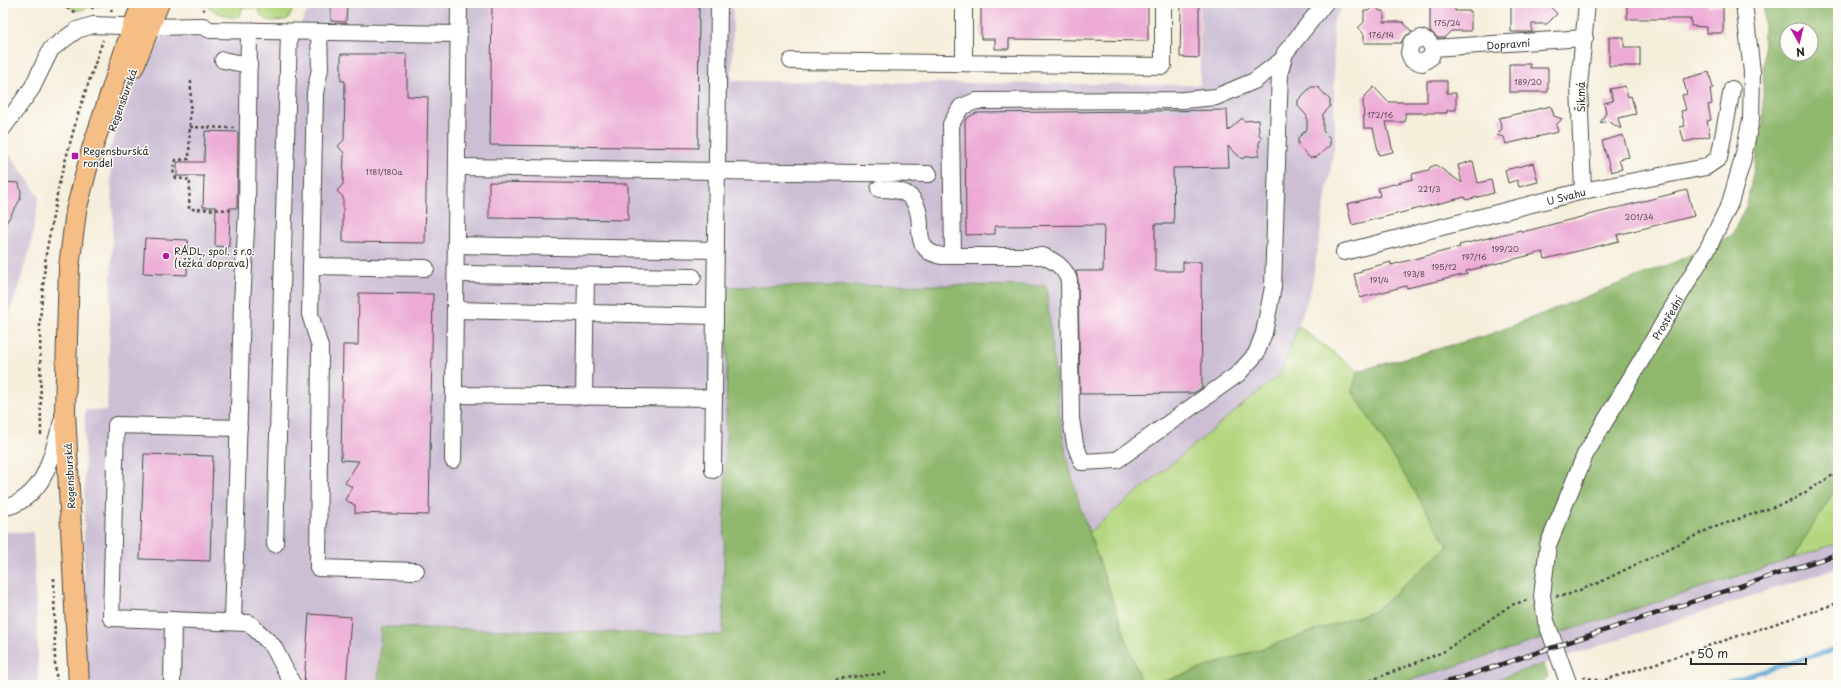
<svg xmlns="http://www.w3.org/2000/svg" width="1841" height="688" viewBox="0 0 1841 688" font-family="'Playpen Sans',sans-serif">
<rect width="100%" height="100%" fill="#fdfcf7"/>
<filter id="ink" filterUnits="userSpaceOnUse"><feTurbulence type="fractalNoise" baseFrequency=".025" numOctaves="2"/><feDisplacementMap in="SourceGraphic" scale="8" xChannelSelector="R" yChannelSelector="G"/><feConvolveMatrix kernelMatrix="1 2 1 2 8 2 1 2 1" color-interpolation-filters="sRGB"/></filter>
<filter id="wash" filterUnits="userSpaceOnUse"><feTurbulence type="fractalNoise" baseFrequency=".012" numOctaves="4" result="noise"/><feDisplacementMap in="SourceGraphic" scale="16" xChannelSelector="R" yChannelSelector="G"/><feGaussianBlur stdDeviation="0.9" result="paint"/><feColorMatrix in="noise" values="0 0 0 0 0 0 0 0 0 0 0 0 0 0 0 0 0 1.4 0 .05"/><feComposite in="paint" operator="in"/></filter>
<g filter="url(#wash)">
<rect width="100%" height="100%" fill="#f5eedb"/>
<path fill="#ccbfd4" d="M 312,3 L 733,3 L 732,81 L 1200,85 L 1200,3 L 1345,3 L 1333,21 L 1335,141 L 1311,290 L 1280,374 L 1089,532 L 1066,455 L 1059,412 L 1046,286 L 935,285 L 729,287 L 723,635 L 381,627 L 378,685 L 83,685 L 85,410 L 107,411 L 113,215 L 109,151 L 134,85 L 168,27 L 300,25 Z
M 7,151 L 39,196 L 31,245 L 6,326 L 3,372 L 3,153 Z
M 3,532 L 33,532 L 39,685 L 3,685 Z
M 1838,543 L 1838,568 L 1478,685 L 1396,685 Z"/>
<path fill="#b4d67e" stroke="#708054" d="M 62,3 L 104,3 L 77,11 Z
M 203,3 L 297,3 L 287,20 C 272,21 263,24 258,8 L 242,8 L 240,15 L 233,18 L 216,12 Z
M 1298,326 L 1358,371 L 1352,390 L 1448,546 L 1375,611 L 1152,685 L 1142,685 L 1089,532 L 1280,374 Z
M 1838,485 L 1838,543 L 1792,559 Z"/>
<path fill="#8fb76d" stroke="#5d714c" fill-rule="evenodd" d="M 1764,3 L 1838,3 L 1838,485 L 1792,559 L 1396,685 L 1152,685 L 1375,611 L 1448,546 L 1352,390 L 1358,371 L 1488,335 L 1677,261 L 1732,235 L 1747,204 L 1763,123 ZM 1787,30 L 1811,30 L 1811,54 L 1787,54 Z
M 935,285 L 1046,286 L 1059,412 L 1066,455 L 1081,509 L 1142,685 L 378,685 L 381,627 L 723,635 L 728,287 Z
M 1544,664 L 1548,678 L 1540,685 L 1478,685 Z"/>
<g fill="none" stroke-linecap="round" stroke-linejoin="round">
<path stroke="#5da4d3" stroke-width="4.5" d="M 1718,685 L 1838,648"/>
</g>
<g id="blocks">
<path fill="#ecaad4" d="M 492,3 L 699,3 L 698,148 L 490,145 Z
M 981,3 L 1148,3 L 1148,41 L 1009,39 L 1009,49 L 995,49 L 995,39 L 981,39 Z
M 1181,3 L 1199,3 L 1199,58 L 1180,57 Z
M 1430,3 L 1455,3 L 1455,11 L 1471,11 L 1471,31 L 1451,31 L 1444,38 L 1438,38 L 1430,31 Z
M 1511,3 L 1547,3 L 1557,14 L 1547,24 L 1532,24 L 1532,32 L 1511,32 Z
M 1627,3 L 1708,3 L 1708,6 L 1723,6 L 1723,33 L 1707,33 L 1707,27 L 1691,26 L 1691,19 L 1627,19 Z
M 1374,5 L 1380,11 L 1384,11 L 1384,22 L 1403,22 L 1412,32 L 1404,37 L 1401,43 L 1364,43 L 1364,34 L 1358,28 L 1364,22 L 1364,11 L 1368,11 Z
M 331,6 L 347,7 L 346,22 L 331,21 Z
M 1609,37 L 1624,37 L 1624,47 L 1640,47 L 1640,66 L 1609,66 Z
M 341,54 L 407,54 L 407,96 L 428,97 L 425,243 L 343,242 L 343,197 L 337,191 L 343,184 L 344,153 L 338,146 L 344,140 L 345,81 L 341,81 Z
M 1509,64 L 1530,64 L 1530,68 L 1548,68 L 1548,92 L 1509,92 Z
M 1709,72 L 1713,88 L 1710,89 L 1712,104 L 1708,105 L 1711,120 L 1707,121 L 1710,136 L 1684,142 L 1680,127 L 1685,126 L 1681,111 L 1686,110 L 1682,95 L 1687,94 L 1683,79 Z
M 1427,81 L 1447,81 L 1447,93 L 1456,93 L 1456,110 L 1447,110 L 1447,113 L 1405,113 L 1405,122 L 1386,122 L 1393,152 L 1379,155 L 1373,128 L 1364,128 L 1363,98 L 1374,87 L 1388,102 L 1427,102 Z
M 1625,86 L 1628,97 L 1631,96 L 1636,114 L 1618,118 L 1621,129 L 1608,121 L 1600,123 L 1606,113 L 1604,103 L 1613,101 L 1610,89 Z
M 1311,87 L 1318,87 L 1330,100 L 1330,107 L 1323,114 L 1323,131 L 1330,138 L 1330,145 L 1317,157 L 1310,158 L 1298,145 L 1298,138 L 1307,129 L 1307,116 L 1298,106 L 1298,100 Z
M 1551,106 L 1554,116 L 1562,119 L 1556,125 L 1558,132 L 1506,144 L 1504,137 L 1496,135 L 1502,129 L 1499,118 Z
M 1227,110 L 1228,131 L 1242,118 L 1244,121 L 1258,120 L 1259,134 L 1262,138 L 1259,143 L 1259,156 L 1245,157 L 1242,159 L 1228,146 L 1229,167 L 1173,168 L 1174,224 L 1155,224 L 1155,271 L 1183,271 L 1183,262 L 1201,262 L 1202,388 L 1194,393 L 1080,394 L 1078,280 L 1076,271 L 1103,271 L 1104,225 L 995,226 L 995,234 L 966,235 L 965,121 L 967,118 L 976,113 Z
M 205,131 L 238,132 L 237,208 L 230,208 L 229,247 L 215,246 L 216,207 L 203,207 L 204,176 L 177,176 L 177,162 L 204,162 Z
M 1623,135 L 1629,157 L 1619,159 L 1622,169 L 1611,172 L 1602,141 Z
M 1473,161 L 1478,183 L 1491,180 L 1494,193 L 1466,200 L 1465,197 L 1352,225 L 1347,204 L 1380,196 L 1378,188 L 1413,179 L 1412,174 L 1429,170 L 1430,167 L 1436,165 L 1462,183 L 1458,165 Z
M 1533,163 L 1538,182 L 1519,187 L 1517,180 L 1508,183 L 1505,170 Z
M 3,182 L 19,183 L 21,193 L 20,200 L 3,228 Z
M 489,182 L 628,184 L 628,220 L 489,218 Z
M 1687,190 L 1694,216 L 1617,235 L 1619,241 L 1545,259 L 1543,252 L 1466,271 L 1467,274 L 1407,288 L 1406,286 L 1360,298 L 1354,274 L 1362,272 L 1361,270 L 1391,262 L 1391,265 L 1460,247 L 1459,245 L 1521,230 L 1522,232 Z
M 145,238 L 188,240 L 187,275 L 143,273 Z
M 359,293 L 433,294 L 429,515 L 355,513 L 355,505 L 345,500 L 352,487 L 345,483 L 359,461 L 341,460 L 343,345 L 358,345 Z
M 144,454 L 213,456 L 210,561 L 140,559 Z
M 309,614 L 351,617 L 346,685 L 304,683 Z"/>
</g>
</g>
<g filter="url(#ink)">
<use href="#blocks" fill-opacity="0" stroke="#494845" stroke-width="1"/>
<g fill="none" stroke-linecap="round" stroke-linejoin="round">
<g stroke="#494845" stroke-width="18">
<g id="minor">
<path d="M 319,33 L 320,69 L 315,93 L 310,314 L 320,347 L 318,568 L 416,571"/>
<path id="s1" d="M 1433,48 L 1431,57 L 1422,63 L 1412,60 L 1409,53 L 1411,43 L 1421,38 L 1428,41 L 1433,48 L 1585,38"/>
<path d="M 223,60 L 249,65"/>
<path d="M 791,61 L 1163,66 L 1163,3"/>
<path d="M 964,63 L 964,3"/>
<path d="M 3,128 L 32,88 L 51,49 L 77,30 L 93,25 L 148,27 L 203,26 L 210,30 L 459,34"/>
<path d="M 457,167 L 929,174"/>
<path d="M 879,189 C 907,189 919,196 920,226 C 920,233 920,242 925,247 C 928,253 935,254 941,256 L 1043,256 C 1056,262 1064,267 1069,280 L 1071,419 L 1075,444 L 1082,462 L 1117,460 L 1238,374 L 1256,354 L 1264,333 L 1273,287 L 1280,71 L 1285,53 L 1325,3"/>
<path d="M 1583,191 L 1579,86 L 1587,3"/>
<path d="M 456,245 L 716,250"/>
<path id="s2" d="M 1344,252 L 1583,191 L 1706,167 L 1719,158 L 1732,89"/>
<path d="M 953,256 L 951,124 L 961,107 L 976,101 L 1183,100 L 1216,97 L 1254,81 L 1282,60"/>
<path d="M 311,266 L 426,268"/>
<path d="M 456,274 L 693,277"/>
<path d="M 455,310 L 715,316"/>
<path d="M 454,395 L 714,398"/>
<path d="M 584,397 L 586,276"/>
<path d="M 239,428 L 116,425 L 111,618 L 249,623 L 273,646 L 293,685"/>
<path d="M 453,460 L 459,3"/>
<path d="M 713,470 L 719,3"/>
<path d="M 3,507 C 19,507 36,490 43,477 C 52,459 57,437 63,418"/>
<path d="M 275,544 L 289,32"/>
<path d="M 233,622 L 242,304 L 247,211 L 249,31"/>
<path d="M 172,685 L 173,620"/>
<path id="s3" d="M 1569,685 L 1546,621 L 1542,596 L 1548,545 L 1585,455 L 1709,246 L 1730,203 L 1742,162 L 1751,119 L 1752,72 L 1744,3"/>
</g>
</g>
<g stroke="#494845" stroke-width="22">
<path id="major" d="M 133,68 L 159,3
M 79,685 L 65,411 L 69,267 L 76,211 L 92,149 L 133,26 L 143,3"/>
</g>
<path stroke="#494845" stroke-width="2.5" stroke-dasharray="3 3" stroke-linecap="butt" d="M 56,3 L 77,13
M 200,3 L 205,12
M 91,8 L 113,3
M 111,12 L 113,3
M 191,81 L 189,159 L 176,160 C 173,166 172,172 176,178 L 190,180 L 189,209 L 233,210
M 190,127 L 234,128
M 41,435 L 40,320 L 46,254 L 59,184 L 78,114 L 103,40
M 54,578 L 55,663 L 57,685
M 1556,596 L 1567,595 L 1598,583 L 1709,529 L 1791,501 L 1838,472
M 1583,677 L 1601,681
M 801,685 L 802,683 L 887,673
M 1359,685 L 1443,652 L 1511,605 L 1528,600
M 1594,685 L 1602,681 L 1838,603"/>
<use href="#minor" stroke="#fff" stroke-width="16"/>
<use href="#major" stroke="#f5be86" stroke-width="20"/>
<g stroke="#2b2b2b" stroke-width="4.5">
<path id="rail" d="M 1438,685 L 1838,554"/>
</g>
<use href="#rail" stroke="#fdfcf7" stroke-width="3" stroke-dasharray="9" stroke-linecap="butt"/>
</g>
</g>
<g fill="#b5179e" stroke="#fdfcf7" stroke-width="1.5">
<rect x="71" y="152" width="8" height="8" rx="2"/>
<circle cx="166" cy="256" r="4"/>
</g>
<g text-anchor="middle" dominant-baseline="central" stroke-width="3" stroke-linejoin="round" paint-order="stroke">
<g font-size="8" fill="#5b4b55">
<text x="1447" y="23">175/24</text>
<text x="1381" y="35">176/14</text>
<text x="1528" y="82">189/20</text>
<text x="1380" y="115">172/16</text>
<text x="384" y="172">1181/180a</text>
<text x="1429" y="189">221/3</text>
<text x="1639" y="217">201/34</text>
<text x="1505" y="249">199/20</text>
<text x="1474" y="257">197/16</text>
<text x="1444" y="267">195/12</text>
<text x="1414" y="274">193/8</text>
<text x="1379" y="280">191/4</text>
</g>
<g font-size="10" fill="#2b2b2b" stroke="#fdfcf7">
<text stroke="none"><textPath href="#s1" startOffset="151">Dopravní</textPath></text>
<text transform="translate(1580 97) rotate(-90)">Šikmá</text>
<text transform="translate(122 100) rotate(-70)">Regensburská</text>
<text stroke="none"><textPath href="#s2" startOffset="229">U Svahu</textPath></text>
<text stroke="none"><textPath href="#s3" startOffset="402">Prostřední</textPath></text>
<text transform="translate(69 476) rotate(-93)">Regensburská</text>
</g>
<g font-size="10" fill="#2b2b2b" stroke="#fdfcf7" text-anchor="start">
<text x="83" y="150">Regensburská<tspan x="83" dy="12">rondel</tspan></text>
<text x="174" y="250">RÁDL, spol. s r.o.<tspan x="174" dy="12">(těžká doprava)</tspan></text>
</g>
</g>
<rect width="1841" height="688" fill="none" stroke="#fdfcf7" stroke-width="16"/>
<g transform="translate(1799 42) rotate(172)"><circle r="19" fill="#fdfcf7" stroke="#a9a8a5"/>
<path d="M0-3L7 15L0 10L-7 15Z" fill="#b5179e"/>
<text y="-6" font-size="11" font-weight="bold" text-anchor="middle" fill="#2b2b2b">N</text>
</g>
<path d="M1691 658v6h115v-6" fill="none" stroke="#2b2b2b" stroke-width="2"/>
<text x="1697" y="658" font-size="12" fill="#2b2b2b" stroke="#fdfcf7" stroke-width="3" paint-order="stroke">50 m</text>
</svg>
